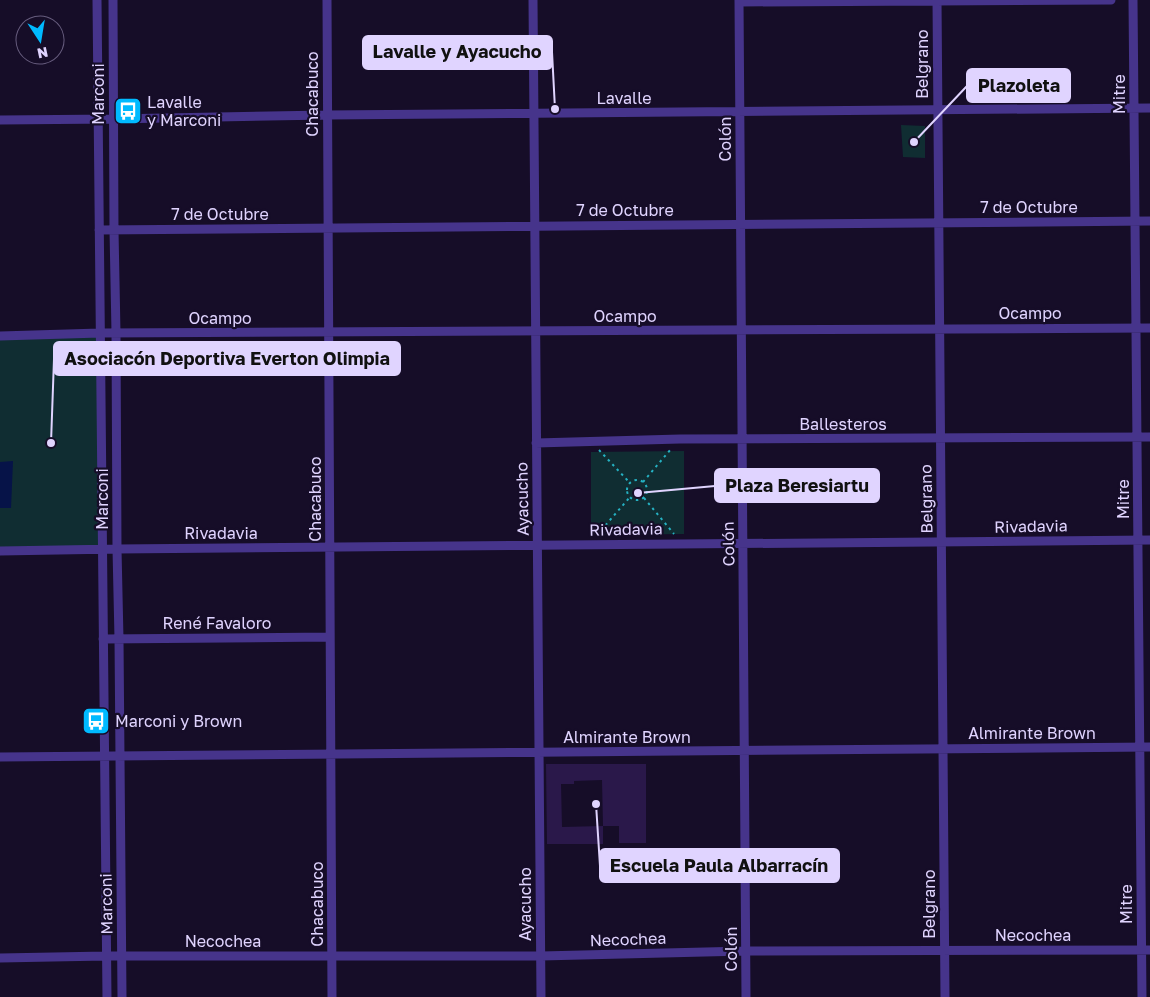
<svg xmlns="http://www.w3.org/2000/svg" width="1150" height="997" viewBox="0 0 1150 997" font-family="'Golos Text',sans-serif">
<rect width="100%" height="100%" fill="#160d28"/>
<path fill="#102d32" d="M 901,125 L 925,126 L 925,158 L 903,157 Z
M 100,333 L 102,550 L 0,551 L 0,336 Z
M 684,451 L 684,534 L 591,535 L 591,452 Z"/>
<path fill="#061348" d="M 13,461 L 11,508 L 0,508 L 0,462 Z"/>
<path fill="#2a184a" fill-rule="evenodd" d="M 546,764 L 646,764 L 646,843 L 619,843 L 619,826 L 603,826 L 603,844 L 547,844 ZM 602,780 L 603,826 L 562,827 L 561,784 L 574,784 L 574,781 Z"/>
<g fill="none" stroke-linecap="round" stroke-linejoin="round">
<path stroke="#25b1c2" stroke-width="2" stroke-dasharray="2.5 4" stroke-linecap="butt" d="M 599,450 L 630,483
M627 490a10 10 0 1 1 20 0a10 10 0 1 1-20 0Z
M 643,482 L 671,449
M 644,498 L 674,534
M 597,535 L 630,497"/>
<path stroke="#46348b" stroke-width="9" d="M 97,0 L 107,997
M 113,0 L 114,230 L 116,333 L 117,549 L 119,639 L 122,997
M 327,0 L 332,997
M 533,0 L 541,997
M 739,0 L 746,997
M 937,0 L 945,997
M 1133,0 L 1142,997
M 740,2 L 1111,0
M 0,120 L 113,119 L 327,115 L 1150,108
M 99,230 L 1150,221
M 0,336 L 100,333 L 1150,328
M 536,443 L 680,439 L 1150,437
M 0,551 L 117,549 L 1150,540
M 103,639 L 330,637
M 0,757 L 1150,747
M 0,958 L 106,956 L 541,956 L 746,951 L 1150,950"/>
</g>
<defs>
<g id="bus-square" transform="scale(1.4375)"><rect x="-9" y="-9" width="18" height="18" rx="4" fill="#00baff" stroke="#160d28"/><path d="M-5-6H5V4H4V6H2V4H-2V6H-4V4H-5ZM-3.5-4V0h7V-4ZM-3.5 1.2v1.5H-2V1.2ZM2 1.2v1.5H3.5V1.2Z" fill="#fff"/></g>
</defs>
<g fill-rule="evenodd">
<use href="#bus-square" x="128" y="111"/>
<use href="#bus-square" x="96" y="721"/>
</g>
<g text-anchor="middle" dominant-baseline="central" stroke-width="4.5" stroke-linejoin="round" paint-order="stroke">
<g font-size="16" fill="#e0d4ff" stroke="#160d28">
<text transform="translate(922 64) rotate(-90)">Belgrano</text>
<text transform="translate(98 94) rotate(-90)">Marconi</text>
<text transform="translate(312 94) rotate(-90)">Chacabuco</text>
<text transform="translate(1119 94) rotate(-90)">Mitre</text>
<text x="624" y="98">Lavalle</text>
<text transform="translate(725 139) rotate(-90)">Colón</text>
<text x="1029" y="207">7 de Octubre</text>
<text x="625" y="210">7 de Octubre</text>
<text x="220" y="214">7 de Octubre</text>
<text x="1030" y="313">Ocampo</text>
<text x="625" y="316">Ocampo</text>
<text x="220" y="318">Ocampo</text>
<text x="843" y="424">Ballesteros</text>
<text transform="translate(102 499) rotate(-90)">Marconi</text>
<text transform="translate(315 499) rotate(-90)">Chacabuco</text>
<text transform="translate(522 499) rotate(-91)">Ayacucho</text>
<text transform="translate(926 499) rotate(-91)">Belgrano</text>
<text transform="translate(1123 499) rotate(-90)">Mitre</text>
<text transform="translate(1031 526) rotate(-1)">Rivadavia</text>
<text transform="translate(626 529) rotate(-1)">Rivadavia</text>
<text x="221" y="533">Rivadavia</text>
<text transform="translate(728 544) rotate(-91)">Colón</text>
<text x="217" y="623">René Favaloro</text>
<text x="1032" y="733">Almirante Brown</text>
<text x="627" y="737">Almirante Brown</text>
<text transform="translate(106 904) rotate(-91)">Marconi</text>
<text transform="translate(317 904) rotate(-90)">Chacabuco</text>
<text transform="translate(525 904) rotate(-90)">Ayacucho</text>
<text transform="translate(929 904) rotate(-90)">Belgrano</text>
<text transform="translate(1126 904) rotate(-90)">Mitre</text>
<text x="1033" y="935">Necochea</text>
<text transform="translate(628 939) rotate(-2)">Necochea</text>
<text x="223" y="941">Necochea</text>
<text transform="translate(731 949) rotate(-90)">Colón</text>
</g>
<g font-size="16" fill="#e0d4ff" stroke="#160d28" text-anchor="start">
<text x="147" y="102">Lavalle<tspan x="147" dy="18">y Marconi</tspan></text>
<text x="115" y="721">Marconi y Brown</text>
</g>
</g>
<path fill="none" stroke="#e0d4ff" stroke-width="2" d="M555 109L552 52M914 142L967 86M51 443L54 359M638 493L715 486M596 804L600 866"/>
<g fill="#e0d4ff" stroke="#160d28" stroke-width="2">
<circle cx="555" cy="109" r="5"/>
<circle cx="914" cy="142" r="5"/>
<circle cx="51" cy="443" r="5"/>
<circle cx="638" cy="493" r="5"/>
<circle cx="596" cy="804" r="5"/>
</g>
<g fill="#e0d4ff" stroke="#e0d4ff" stroke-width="2">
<rect x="363" y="36" width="189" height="33" rx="5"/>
<rect x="967" y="69" width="103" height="33" rx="5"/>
<rect x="54" y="342" width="346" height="33" rx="5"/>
<rect x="715" y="469" width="164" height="33" rx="5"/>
<rect x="600" y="849" width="239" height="33" rx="5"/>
</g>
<g font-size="18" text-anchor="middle" font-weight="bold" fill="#111">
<text x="457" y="58">Lavalle y Ayacucho</text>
<text x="1019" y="92">Plazoleta</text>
<text x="227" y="365">Asociacón Deportiva Everton Olimpia</text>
<text x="797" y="492">Plaza Beresiartu</text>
<text x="719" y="872">Escuela Paula Albarracín</text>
</g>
<g transform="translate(40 40) rotate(168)"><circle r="24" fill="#160d28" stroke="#675d7e"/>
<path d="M0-4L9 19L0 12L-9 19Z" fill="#00baff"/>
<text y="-8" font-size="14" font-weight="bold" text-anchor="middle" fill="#e0d4ff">N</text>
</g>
</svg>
